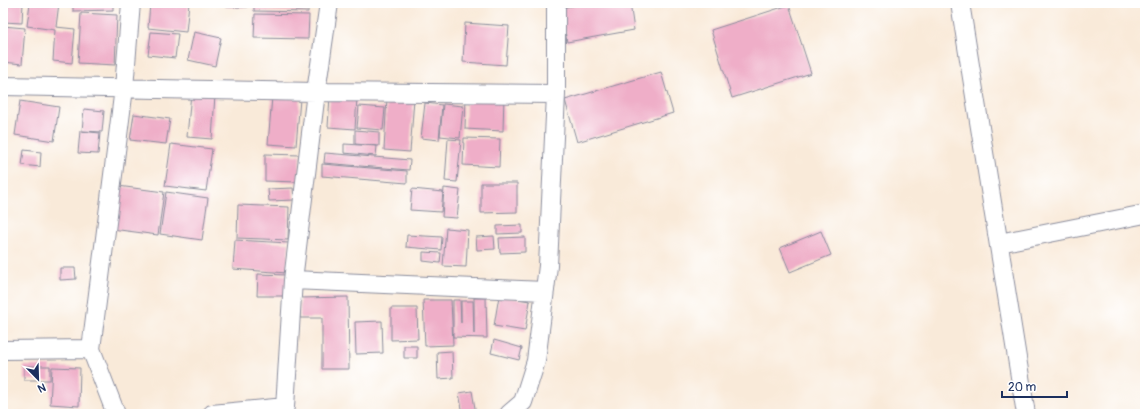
<svg xmlns="http://www.w3.org/2000/svg" width="1148" height="417" viewBox="0 0 1148 417" font-family="Pangolin,sans-serif">
<rect width="100%" height="100%" fill="#fff"/>
<filter id="ink" filterUnits="userSpaceOnUse"><feTurbulence type="fractalNoise" baseFrequency=".025" numOctaves="2"/><feDisplacementMap in="SourceGraphic" scale="8" xChannelSelector="R" yChannelSelector="G"/><feConvolveMatrix kernelMatrix="1 2 1 2 8 2 1 2 1" color-interpolation-filters="sRGB"/></filter>
<filter id="wash" filterUnits="userSpaceOnUse"><feTurbulence type="fractalNoise" baseFrequency=".012" numOctaves="4" result="noise"/><feDisplacementMap in="SourceGraphic" scale="16" xChannelSelector="R" yChannelSelector="G"/><feGaussianBlur stdDeviation="0.9" result="paint"/><feColorMatrix in="noise" values="0 0 0 0 0 0 0 0 0 0 0 0 0 0 0 0 0 1.4 0 .05"/><feComposite in="paint" operator="in"/></filter>
<g filter="url(#wash)">
<rect width="100%" height="100%" fill="#f9ead9"/>
<g id="blocks">
<path fill="#efaec8" d="M 3,3 L 23,3 L 22,23 L 3,22 Z
M 30,3 L 59,3 L 56,27 L 75,29 L 72,63 L 53,61 L 55,30 L 27,26 Z
M 73,3 L 113,3 L 113,10 L 73,11 Z
M 150,3 L 189,3 L 186,32 L 148,28 Z
M 226,3 L 248,3 L 248,7 L 226,7 Z
M 254,3 L 308,3 L 308,12 L 254,11 Z
M 588,3 L 630,3 L 634,30 L 567,42 L 561,8 Z
M 789,5 L 811,73 L 732,98 L 711,30 Z
M 81,13 L 117,15 L 115,65 L 78,63 Z
M 255,14 L 309,15 L 308,39 L 254,38 Z
M 465,23 L 509,26 L 506,65 L 463,62 Z
M 3,26 L 25,28 L 22,64 L 3,62 Z
M 151,32 L 178,34 L 175,58 L 148,55 Z
M 194,32 L 221,38 L 215,66 L 188,60 Z
M 661,72 L 673,113 L 577,142 L 565,100 Z
M 191,93 L 215,95 L 212,139 L 187,137 Z
M 466,94 L 504,95 L 503,131 L 465,129 Z
M 330,96 L 357,97 L 355,129 L 328,127 Z
M 272,97 L 300,99 L 296,146 L 268,144 Z
M 387,97 L 414,99 L 410,152 L 384,150 Z
M 20,101 L 59,107 L 54,141 L 15,135 Z
M 425,103 L 442,105 L 439,140 L 421,138 Z
M 443,104 L 463,106 L 460,138 L 440,136 Z
M 359,106 L 385,108 L 383,130 L 357,128 Z
M 84,109 L 104,111 L 102,132 L 82,131 Z
M 134,114 L 170,119 L 166,144 L 130,140 Z
M 355,130 L 379,132 L 379,146 L 355,144 Z
M 80,131 L 100,133 L 98,154 L 78,153 Z
M 464,138 L 500,139 L 499,167 L 463,165 Z
M 448,139 L 461,140 L 457,182 L 445,181 Z
M 171,144 L 212,149 L 206,191 L 165,186 Z
M 344,144 L 377,146 L 376,156 L 344,153 Z
M 24,150 L 41,152 L 40,167 L 22,165 Z
M 325,153 L 410,160 L 409,170 L 324,163 Z
M 265,154 L 300,155 L 299,182 L 265,181 Z
M 322,164 L 407,171 L 407,183 L 322,176 Z
M 481,183 L 517,183 L 517,212 L 481,213 Z
M 118,186 L 164,192 L 158,235 L 112,229 Z
M 293,188 L 294,200 L 269,201 L 268,189 Z
M 444,188 L 460,190 L 457,218 L 442,217 Z
M 412,189 L 443,192 L 441,212 L 410,210 Z
M 166,192 L 208,198 L 202,240 L 160,234 Z
M 238,205 L 289,207 L 288,240 L 237,238 Z
M 522,225 L 522,233 L 497,234 L 497,226 Z
M 446,228 L 468,230 L 466,267 L 443,266 Z
M 821,231 L 831,255 L 790,272 L 780,248 Z
M 407,235 L 442,237 L 441,250 L 406,247 Z
M 494,236 L 495,249 L 477,250 L 476,237 Z
M 525,237 L 525,252 L 500,253 L 499,238 Z
M 235,240 L 289,243 L 287,273 L 233,269 Z
M 423,252 L 441,253 L 440,263 L 423,261 Z
M 60,268 L 75,268 L 76,279 L 60,280 Z
M 258,274 L 287,275 L 286,296 L 257,296 Z
M 499,296 L 530,301 L 525,331 L 494,326 Z
M 348,297 L 349,369 L 322,369 L 322,318 L 300,318 L 300,298 Z
M 474,298 L 486,298 L 487,338 L 453,337 L 453,300 L 460,300 L 461,323 L 461,301 L 473,301 L 474,334 Z
M 423,300 L 451,300 L 453,345 L 425,346 Z
M 391,308 L 417,308 L 418,339 L 391,340 Z
M 382,321 L 383,353 L 356,354 L 355,322 Z
M 494,340 L 522,348 L 519,360 L 491,353 Z
M 404,346 L 417,346 L 417,358 L 404,358 Z
M 452,351 L 453,378 L 438,379 L 437,352 Z
M 24,366 L 50,366 L 50,380 L 24,380 Z
M 52,367 L 80,368 L 79,406 L 50,404 Z
M 472,391 L 476,414 L 463,414 L 459,393 Z"/>
</g>
</g>
<g filter="url(#ink)">
<use href="#blocks" fill-opacity="0" stroke="#8a8c9c" stroke-width="1"/>
<g fill="none" stroke-linecap="round" stroke-linejoin="round">
<g stroke="#8a8c9c" stroke-width="20">
<path id="street" d="M 960,3 L 1026,414
M 3,86 L 316,92 L 556,94 L 556,3
M 999,243 L 1145,214
M 293,280 L 545,291
M 3,350 L 91,349
M 116,414 L 91,349 L 124,88 L 131,3
M 212,414 L 285,407 L 293,280 L 316,92 L 329,3
M 509,414 L 523,402 L 536,361 L 548,266 L 556,94"/>
</g>
<use href="#street" stroke="#fff" stroke-width="18"/>
</g>
</g>
<rect width="1148" height="417" fill="none" stroke="#fff" stroke-width="16"/>
<g transform="translate(38 379) rotate(157)" stroke="#ffffff" stroke-width="3" paint-order="stroke">
<path d="M0-3L7 15L0 10L-7 15Z" fill="#1b2f5e"/>
<text y="-6" font-size="11" font-weight="bold" text-anchor="middle" fill="#1b2f5e">N</text>
</g>
<path d="M1002 391v6h65v-6" fill="none" stroke="#1b2f5e" stroke-width="2"/>
<text x="1008" y="391" font-size="12" fill="#1b2f5e" stroke="#ffffff" stroke-width="3" paint-order="stroke">20 m</text>
</svg>
